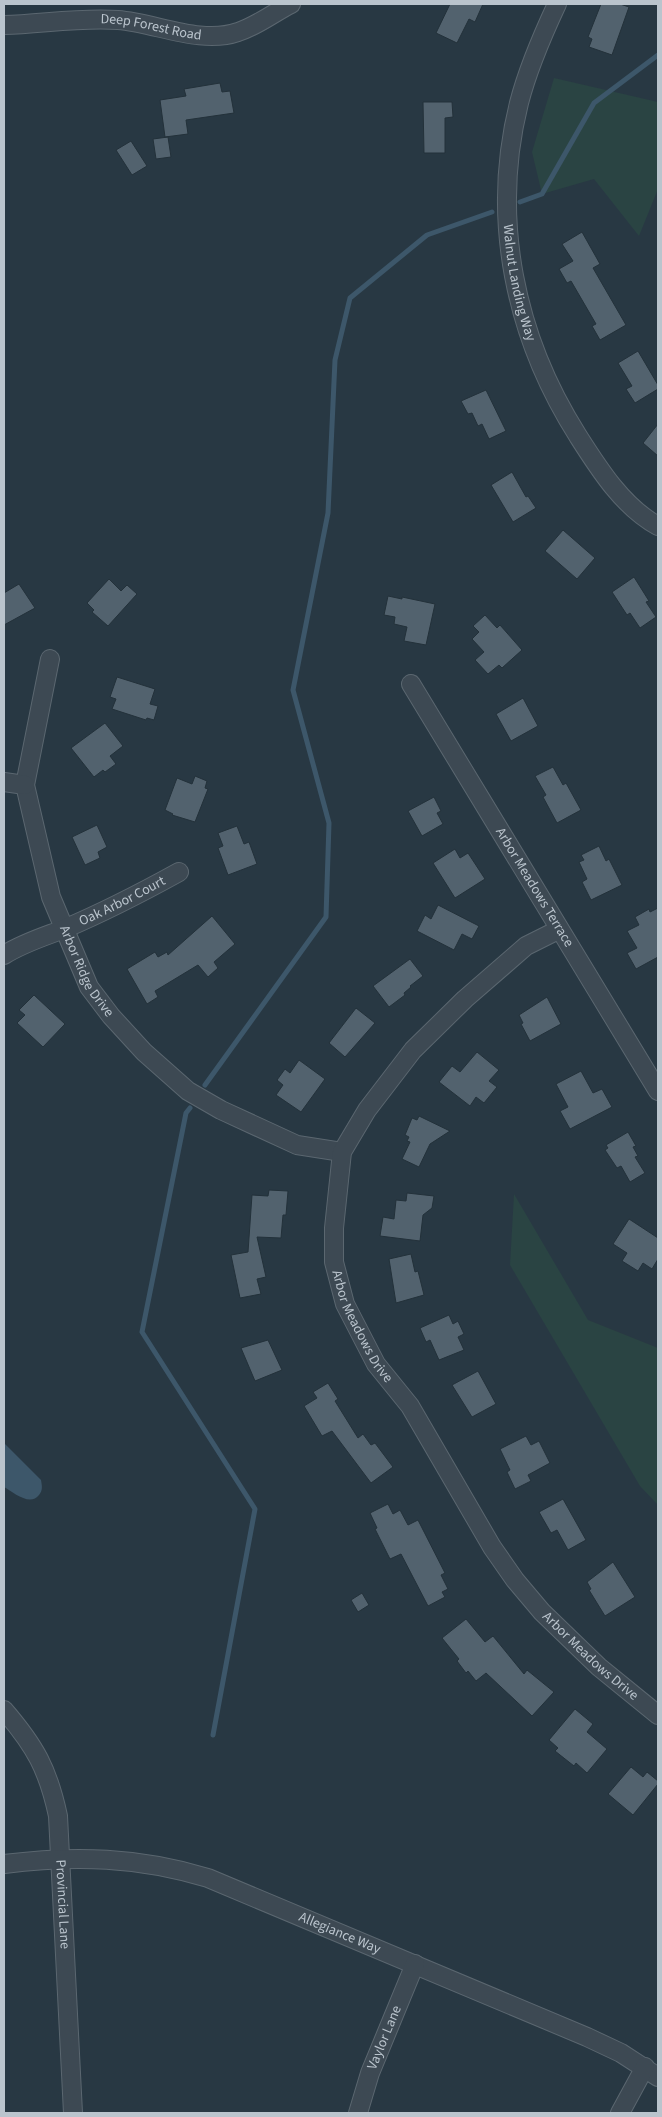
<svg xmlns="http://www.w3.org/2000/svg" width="662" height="2117" viewBox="0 0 662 2117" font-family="'Source Sans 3',sans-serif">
<rect width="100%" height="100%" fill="#283843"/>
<path fill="#2a4443" d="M 554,78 L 658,102 L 658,189 L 639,236 L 594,179 L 542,194 L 532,152 Z
M 514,1194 L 588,1320 L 658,1348 L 658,1505 L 640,1486 L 510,1265 Z"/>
<path fill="#3d576a" d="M 4,1443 L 41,1480 C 42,1486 43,1490 39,1495 C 30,1507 13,1492 4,1487 Z"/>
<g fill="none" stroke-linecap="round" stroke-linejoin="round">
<path stroke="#3d576a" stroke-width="5" d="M 520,202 L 542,194 L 594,103 L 658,55
M 205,1085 L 326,917 L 329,823 L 293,690 L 328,513 L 335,360 L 350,298 L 427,235 L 492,212
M 190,1108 L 186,1113 L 142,1332 L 255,1509 L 213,1735"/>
</g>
<path fill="#52626e" stroke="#23313a" d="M 450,4 L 483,4 L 475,22 L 469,19 L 457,43 L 436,33 Z
M 601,4 L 620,4 L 629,7 L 612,55 L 589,47 L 592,39 L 588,37 Z
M 220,83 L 222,92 L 230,91 L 234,113 L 186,120 L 188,134 L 165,137 L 160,100 L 186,96 L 184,89 Z
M 423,102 L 452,102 L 453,117 L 445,118 L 445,153 L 424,153 Z
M 168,137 L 171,157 L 156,159 L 153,139 Z
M 131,141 L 147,166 L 132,175 L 116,150 Z
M 582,232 L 600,264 L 593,268 L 626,325 L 600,340 L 592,326 L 596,324 L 571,281 L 567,283 L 559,269 L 573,261 L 562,244 Z
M 638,351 L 658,385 L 658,389 L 635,403 L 626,389 L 632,386 L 618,363 Z
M 486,390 L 506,431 L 489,439 L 482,424 L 478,426 L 472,413 L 468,414 L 461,401 Z
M 658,424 L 658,456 L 643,443 Z
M 512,472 L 526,497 L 528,496 L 536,508 L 513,522 L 491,485 Z
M 563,530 L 595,558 L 577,579 L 545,551 Z
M 634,577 L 649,601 L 646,602 L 656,617 L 640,628 L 630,613 L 627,615 L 612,592 Z
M 109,579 L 121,591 L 127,585 L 137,594 L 108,626 L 92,612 L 94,610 L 87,603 Z
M 19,584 L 35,608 L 4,625 L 4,593 Z
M 388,596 L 402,599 L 402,597 L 435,604 L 426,645 L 404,641 L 407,627 L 394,624 L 395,617 L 384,615 Z
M 485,615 L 497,628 L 500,625 L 522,650 L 502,668 L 499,665 L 488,674 L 475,660 L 484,652 L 472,639 L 479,632 L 473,626 Z
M 117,677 L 155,689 L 150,704 L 158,706 L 154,720 L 147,718 L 146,720 L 112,709 L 116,699 L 110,697 Z
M 523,698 L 538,726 L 511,741 L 496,714 Z
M 105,723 L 123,746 L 110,756 L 116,764 L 105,772 L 103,770 L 94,777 L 71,748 Z
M 553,767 L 563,785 L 566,783 L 581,810 L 557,823 L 543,797 L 546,795 L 535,776 Z
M 195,776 L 207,781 L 205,788 L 208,789 L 195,822 L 172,815 L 173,814 L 165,810 L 177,778 L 192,784 Z
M 434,797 L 441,811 L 437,813 L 443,824 L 422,836 L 408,811 Z
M 97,825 L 107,847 L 98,852 L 100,858 L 85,865 L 72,837 Z
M 237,826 L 244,844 L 249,842 L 257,864 L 228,875 L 218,848 L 223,846 L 218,833 Z
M 599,846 L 606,861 L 609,859 L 622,885 L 591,900 L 582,882 L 587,879 L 579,862 L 584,860 L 581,855 Z
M 455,849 L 460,858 L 468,853 L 485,879 L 455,898 L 433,863 Z
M 438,905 L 479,926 L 472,939 L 462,934 L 454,950 L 417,931 L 425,915 L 431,919 Z
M 658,908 L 658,957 L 636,969 L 627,953 L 637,948 L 627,931 L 639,925 L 635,917 L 649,909 L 650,912 Z
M 212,916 L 235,944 L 214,962 L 218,968 L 208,977 L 198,965 L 155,991 L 158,997 L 147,1004 L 127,969 L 155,952 L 158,957 L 167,952 L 168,955 Z
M 410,959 L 423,976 L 410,986 L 411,987 L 404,993 L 405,995 L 389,1007 L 373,986 Z
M 34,995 L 65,1024 L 43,1047 L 17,1023 L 25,1015 L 19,1010 Z
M 547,997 L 561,1024 L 530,1041 L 521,1024 L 523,1023 L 519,1015 Z
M 356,1008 L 375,1023 L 345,1057 L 329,1043 Z
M 477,1052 L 499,1070 L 489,1081 L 497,1087 L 484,1103 L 476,1097 L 470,1106 L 439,1082 L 452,1066 L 460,1072 Z
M 299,1060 L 325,1079 L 301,1112 L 276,1095 L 283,1085 L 277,1080 L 285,1069 L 290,1073 Z
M 581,1071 L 593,1093 L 602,1089 L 612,1107 L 570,1129 L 560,1111 L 568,1107 L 556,1084 Z
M 419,1116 L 450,1131 L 430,1144 L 419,1167 L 402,1159 L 410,1142 L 407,1141 L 409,1137 L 405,1135 L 412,1118 L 417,1120 Z
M 628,1132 L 636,1146 L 633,1147 L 638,1156 L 635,1157 L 645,1173 L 630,1182 L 621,1166 L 617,1168 L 605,1150 L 608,1148 L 606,1145 Z
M 269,1190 L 288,1191 L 286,1215 L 283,1215 L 281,1238 L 257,1237 L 266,1277 L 257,1279 L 261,1294 L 240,1298 L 231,1255 L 248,1252 L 252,1195 L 268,1196 Z
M 407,1193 L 434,1196 L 432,1208 L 423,1215 L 420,1241 L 380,1236 L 383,1217 L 394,1219 L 396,1200 L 406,1201 Z
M 629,1219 L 658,1238 L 658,1259 L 652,1269 L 643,1263 L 638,1271 L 622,1261 L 627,1253 L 613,1244 Z
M 411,1254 L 415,1272 L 418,1271 L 424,1295 L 396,1303 L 389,1259 Z
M 449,1315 L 453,1324 L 458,1321 L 464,1334 L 458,1337 L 464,1350 L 439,1360 L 430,1340 L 426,1342 L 420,1328 Z
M 268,1340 L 282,1370 L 255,1381 L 241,1348 Z
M 478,1371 L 496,1404 L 472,1417 L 452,1385 Z
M 328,1383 L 338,1399 L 335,1401 L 358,1438 L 363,1434 L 371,1445 L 375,1443 L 393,1467 L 371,1483 L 332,1431 L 322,1436 L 304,1406 L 317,1398 L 313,1392 Z
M 526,1436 L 531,1445 L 539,1441 L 550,1463 L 528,1475 L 531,1481 L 515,1489 L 507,1472 L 510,1470 L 500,1449 Z
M 563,1499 L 586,1540 L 568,1550 L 557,1530 L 551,1533 L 539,1512 Z
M 388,1504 L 393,1514 L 400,1510 L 408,1525 L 418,1520 L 445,1573 L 441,1575 L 448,1589 L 442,1592 L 445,1597 L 428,1606 L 401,1554 L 390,1559 L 375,1529 L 377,1528 L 370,1513 Z
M 613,1562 L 635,1597 L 605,1616 L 589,1590 L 591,1589 L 587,1582 Z
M 362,1593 L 369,1605 L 358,1612 L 351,1600 Z
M 466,1619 L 485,1642 L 493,1636 L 524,1674 L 527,1670 L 554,1692 L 532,1716 L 486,1673 L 476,1681 L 468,1671 L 466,1673 L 457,1661 L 459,1659 L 442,1638 Z
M 575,1709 L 593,1724 L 587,1732 L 607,1749 L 587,1773 L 576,1763 L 574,1766 L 555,1751 L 558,1748 L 549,1740 Z
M 631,1767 L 643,1777 L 647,1772 L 658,1781 L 658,1784 L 633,1815 L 608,1794 Z"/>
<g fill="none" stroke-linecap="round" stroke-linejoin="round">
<g stroke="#5b6770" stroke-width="20">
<g id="minor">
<path id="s1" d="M 557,4 C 542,36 528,68 519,103 C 490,219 515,337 578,436 C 599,469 623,507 658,526"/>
<path id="s2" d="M 4,25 C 42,24 80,17 118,20 C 156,23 201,45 238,32 C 257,26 273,13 291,4"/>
<path id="s3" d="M 50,659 L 25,785 L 51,897 L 89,987 L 111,1016 L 144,1052 L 188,1091 L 221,1110 L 297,1145 L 342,1152"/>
<path id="s4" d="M 411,684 L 658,1091"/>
<path d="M 4,782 L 25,785"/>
<path id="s5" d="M 558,930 L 526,946 L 465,999 L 413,1050 L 367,1110 L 342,1152 L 334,1228 L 334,1262 L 345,1304 L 376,1364 L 410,1406 L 492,1547 L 515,1580 L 542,1612 L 599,1667 L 658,1715"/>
<path id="s6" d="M 4,955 C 23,943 43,937 64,929 C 104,912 141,893 179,872"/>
<path id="s7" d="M 4,1710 C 35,1746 48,1769 58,1816 L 73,2113"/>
<path id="s8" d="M 4,1864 C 75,1855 139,1857 208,1878 L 587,2037 L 621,2053 L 658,2077"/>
<path id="s9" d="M 358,2113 L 370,2073 L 415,1964"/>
<path d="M 620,2113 L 645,2067"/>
</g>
</g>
<use href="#minor" stroke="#3d4953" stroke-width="18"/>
</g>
<g text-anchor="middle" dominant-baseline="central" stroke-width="4.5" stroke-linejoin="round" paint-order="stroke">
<g font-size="14" fill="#bac4cd" stroke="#212f39">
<text stroke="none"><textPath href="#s2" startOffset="148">Deep Forest Road</textPath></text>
<text stroke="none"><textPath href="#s1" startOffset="288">Walnut Landing Way</textPath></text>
<text stroke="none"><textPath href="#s4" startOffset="238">Arbor Meadows Terrace</textPath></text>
<text stroke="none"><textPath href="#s6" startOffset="130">Oak Arbor Court</textPath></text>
<text stroke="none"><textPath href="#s3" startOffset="326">Arbor Ridge Drive</textPath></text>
<text stroke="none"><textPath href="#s5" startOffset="495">Arbor Meadows Drive</textPath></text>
<text stroke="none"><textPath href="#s5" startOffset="900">Arbor Meadows Drive</textPath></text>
<text stroke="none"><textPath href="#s7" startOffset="209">Provincial Lane</textPath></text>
<text stroke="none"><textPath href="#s8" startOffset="349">Allegiance Way</textPath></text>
<text stroke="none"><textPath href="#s9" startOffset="80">Vaylor Lane</textPath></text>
</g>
</g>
<rect width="662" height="2117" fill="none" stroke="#bac4cd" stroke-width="10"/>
</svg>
